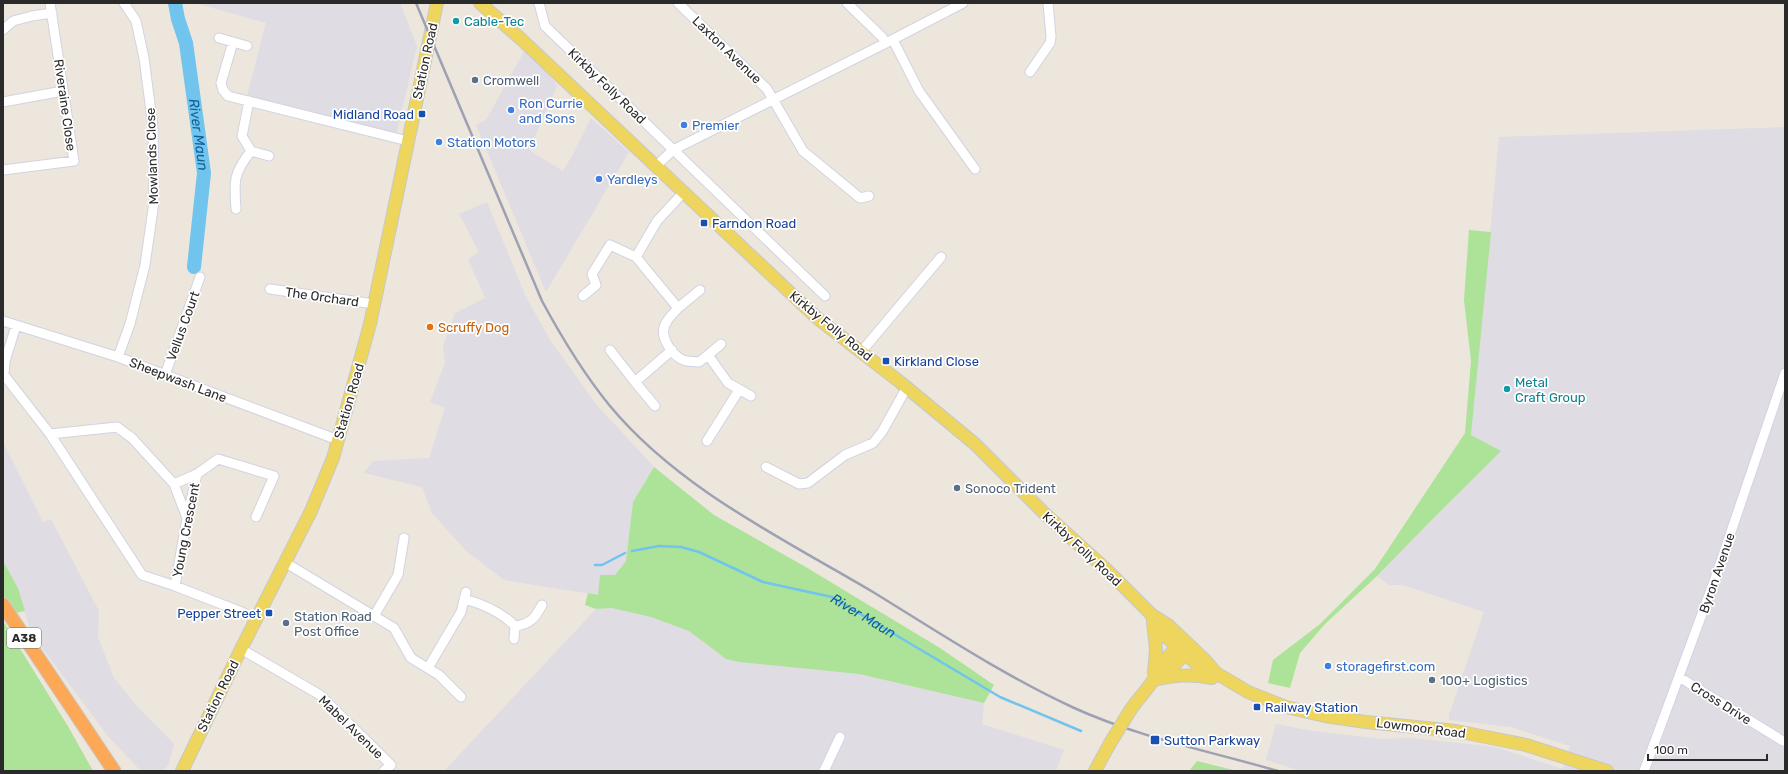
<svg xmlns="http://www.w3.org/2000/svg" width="1788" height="774" viewBox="0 0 1788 774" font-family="Rubik,sans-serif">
<rect width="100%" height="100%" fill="#ece6dc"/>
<path fill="#dfdce4" d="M 195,3 L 400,3 L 417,46 L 396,135 L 247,96 L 266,23 Z
M 525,50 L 550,74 L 557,86 L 529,150 L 563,171 L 573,154 L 591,118 L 629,152 L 546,292 L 476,125 L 486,120 Z
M 1785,127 L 1785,771 L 1301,771 L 1266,760 L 1276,724 L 1313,731 L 1382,739 L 1412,738 L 1495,747 L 1563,769 L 1570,746 L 1511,727 L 1449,720 L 1449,715 L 1484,612 L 1403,585 L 1389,585 L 1377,576 L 1501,451 L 1471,435 L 1499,137 Z
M 487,202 L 525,295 L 550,340 L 596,404 L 654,467 L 633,502 L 626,561 L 598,595 L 504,580 L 466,551 L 432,513 L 422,487 L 364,473 L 373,461 L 429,458 L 445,408 L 430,402 L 445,363 L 443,346 L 455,313 L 485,298 L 468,259 L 479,252 L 459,214 Z
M 3,442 L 43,522 L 51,519 L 99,611 L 98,637 L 114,678 L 136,705 L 174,744 L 168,766 L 162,771 L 143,771 L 138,768 L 108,736 L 31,633 L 18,588 L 3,561 Z
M 612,608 L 651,616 L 689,631 L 726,659 L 739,662 L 859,674 L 984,703 L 982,724 L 1064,750 L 1056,771 L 444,771 L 596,609 Z"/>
<path fill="#ade299" d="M 1469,230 L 1491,232 L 1471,435 L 1501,451 L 1426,526 L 1377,576 L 1325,624 L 1300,653 L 1290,688 L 1268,683 L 1273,660 L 1320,624 L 1375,569 L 1465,433 L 1471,361 L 1464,300 Z
M 654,467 L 714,515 L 804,566 L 940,648 L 994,685 L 984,703 L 859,674 L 739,662 L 726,659 L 689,631 L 651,617 L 612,608 L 596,609 L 585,605 L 588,593 L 598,595 L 600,575 L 615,575 L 626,561 L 633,502 Z
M 3,561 L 18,588 L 25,611 L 15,613 L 3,595 Z
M 3,621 L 69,728 L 93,771 L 3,771 Z
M 1197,761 L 1237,771 L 1189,771 Z"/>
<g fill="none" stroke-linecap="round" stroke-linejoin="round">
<g stroke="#70c4ed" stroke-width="2.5">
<path id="s1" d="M 632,551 L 659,546 L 681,547 L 699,552 L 763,582 L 832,597 L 1000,697 L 1081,731"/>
<path d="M 595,565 L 602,565 L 625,553"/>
</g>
<path stroke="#70c4ed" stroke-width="14" id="s2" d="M 175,3 L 178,19 L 186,43 L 204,173 L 194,267"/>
<g stroke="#d1d3e2" stroke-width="11">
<path id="minor" d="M 539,3 L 545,26 L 825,296
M 678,3 L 767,89 L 803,151 L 860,198 L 869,196
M 847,3 L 882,37 L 886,43
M 3,30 L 13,21 L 32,16 L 52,13
M 219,38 L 247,46
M 893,40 L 919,91 L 975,169
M 233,42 L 221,83 L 223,90 L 228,96 L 408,141
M 1030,72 L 1050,43 L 1051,36 L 1048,3
M 249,101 L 242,136 L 251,151 L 269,156
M 3,102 L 63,91
M 655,167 L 673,150 L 886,43 L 963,3
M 3,170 L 74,161 L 50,3
M 236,209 C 234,181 233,174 251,151
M 636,257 L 678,308 C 674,313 669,317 666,323 C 658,335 671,354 683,360 C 687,362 694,361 699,362 L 708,355 L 728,383 L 751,396
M 270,289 L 374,304
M 583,296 L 596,285 L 592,274 L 610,245 L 636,257 L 657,221 L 683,193
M 678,308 L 700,290
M 3,321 L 118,357 L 338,440
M 16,326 L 5,361 L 4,375 L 50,434 L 142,575 L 175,586 L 257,618
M 610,350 L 635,382 L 672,350
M 861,352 L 941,257
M 708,355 L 721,344
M 118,357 L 130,324 L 145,265 L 154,202 L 153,127 L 144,58 L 136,21 L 124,3
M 165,375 L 200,277
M 635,382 L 655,406
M 50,434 L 117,427 L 132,438 L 174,484 L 197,474 L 218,459 L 274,476 L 256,517
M 707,441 L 739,390
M 766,467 L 799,484 L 808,483 L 845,455 L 873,443 L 882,432 L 907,387
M 174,484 L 187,518
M 286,563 L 394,628 L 411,658 L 439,675 L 461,697
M 175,586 L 187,518 L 197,474
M 464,599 C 483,604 501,612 515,626 C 531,624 535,618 542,605
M 374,616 L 398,575 L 404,538
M 514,639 L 515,626
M 241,649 L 320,695 L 391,765 L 384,771
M 428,668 L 461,612 L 466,592
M 1679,677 L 1783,741
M 824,771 L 840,737
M 1644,771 L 1716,576 L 1785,373"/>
</g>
<g stroke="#c8c8c8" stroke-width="14">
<path id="major" d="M 480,3 L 521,39 L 817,318 L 900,382 L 975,444 L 1045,514 L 1109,572 L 1152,615 L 1168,625 L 1205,660 L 1216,673
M 1152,616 L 1163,634 L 1200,667 L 1216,673 L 1248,692 L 1286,707 L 1325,716 L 1366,722 L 1456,731 L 1526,745 L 1607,771
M 1153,622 L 1156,649 L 1154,673
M 1160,676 C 1170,669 1182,661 1186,648
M 1154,680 C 1176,675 1190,674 1212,678
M 1131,709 C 1138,699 1147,690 1154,679 C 1162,666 1168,651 1184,644
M 182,771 L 241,649 L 311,511 L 333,458 L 370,324 L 437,3
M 1095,771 L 1109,745"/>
</g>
<g stroke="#c8c8c8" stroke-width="15">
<path id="highway" d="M 3,605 L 114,771"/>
</g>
<use href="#minor" stroke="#fff" stroke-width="9"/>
<use href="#major" stroke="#eed55e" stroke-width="12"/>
<use href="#highway" stroke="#fca857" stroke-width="13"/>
<path stroke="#9ea0b4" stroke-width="2.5" d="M 416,3 L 542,301 C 562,338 583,373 610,406 C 679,489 782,538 873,592 C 938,632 1003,675 1072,707 C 1137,737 1209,751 1278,771"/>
<g stroke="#c8c8c8" stroke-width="14" stroke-linecap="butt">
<path id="major-bridge" d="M 1109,745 L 1131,709"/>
</g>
<use href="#major-bridge" stroke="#eed55e" stroke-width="12"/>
</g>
<g fill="#0f9aa8" stroke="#fff" stroke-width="1.5">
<circle cx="456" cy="21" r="4"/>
<circle cx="1507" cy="389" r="4"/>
</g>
<g fill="#5c6f8a" stroke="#fff" stroke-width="1.5">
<circle cx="475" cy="80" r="4"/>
<circle cx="957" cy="488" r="4"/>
<circle cx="286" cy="623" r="4"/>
<circle cx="1432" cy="680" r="4"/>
</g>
<g fill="#3f7fe0" stroke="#fff" stroke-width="1.5">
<circle cx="511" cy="110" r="4"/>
<circle cx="684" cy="125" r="4"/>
<circle cx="439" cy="142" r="4"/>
<circle cx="599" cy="179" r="4"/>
<circle cx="1328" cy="666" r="4"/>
</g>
<g fill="#1a4fb4" stroke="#fff" stroke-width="1.5">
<rect x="418" y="110" width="8" height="8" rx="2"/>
<rect x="700" y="219" width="8" height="8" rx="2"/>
<rect x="882" y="357" width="8" height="8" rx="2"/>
<rect x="265" y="609" width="8" height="8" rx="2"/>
<rect x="1253" y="703" width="8" height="8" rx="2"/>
<rect x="1150" y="735" width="10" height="10" rx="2"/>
</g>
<circle fill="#e8710a" stroke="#fff" stroke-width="1.5" cx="430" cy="327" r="4"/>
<g text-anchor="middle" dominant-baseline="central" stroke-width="3.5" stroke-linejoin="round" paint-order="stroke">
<rect fill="#fff" stroke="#6a6a6a" stroke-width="1" x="7" y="628" width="34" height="20" rx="3"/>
<g font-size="12" font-weight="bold" fill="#2a2a2a">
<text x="24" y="638">A38</text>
</g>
<g font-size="13" fill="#0d838f" stroke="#fff" text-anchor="start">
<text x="464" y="21">Cable-Tec</text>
<text x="1515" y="382">Metal<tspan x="1515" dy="15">Craft Group</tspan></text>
</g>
<g font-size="13" fill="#2a2a2a" stroke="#fff">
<text transform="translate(727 50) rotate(44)">Laxton Avenue</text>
<text transform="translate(425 61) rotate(-78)">Station Road</text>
<text transform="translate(607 86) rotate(44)">Kirkby Folly Road</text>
<text transform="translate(65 105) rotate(82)">Riveraine Close</text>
<text transform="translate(152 156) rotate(-92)">Mowlands Close</text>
<text transform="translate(322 297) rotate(8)">The Orchard</text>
<text transform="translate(183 326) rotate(-70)">Vellus Court</text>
<text transform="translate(831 326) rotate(39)">Kirkby Folly Road</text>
<text transform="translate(178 380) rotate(21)">Sheepwash Lane</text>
<text transform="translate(349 401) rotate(-74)">Station Road</text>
<text transform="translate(186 530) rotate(-79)">Young Crescent</text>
<text transform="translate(1082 549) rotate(43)">Kirkby Folly Road</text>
<text transform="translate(1717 573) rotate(-71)">Byron Avenue</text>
<text transform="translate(218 696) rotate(-64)">Station Road</text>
<text transform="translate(1721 703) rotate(32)">Cross Drive</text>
<text transform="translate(351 727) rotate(44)">Mabel Avenue</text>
<text transform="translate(1421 728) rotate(7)">Lowmoor Road</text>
</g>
<g font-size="13" fill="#4e5e75" stroke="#fff" text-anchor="start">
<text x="483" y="80">Cromwell</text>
<text x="965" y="488">Sonoco Trident</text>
<text x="294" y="616">Station Road<tspan x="294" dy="15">Post Office</tspan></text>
<text x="1440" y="680">100+ Logistics</text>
</g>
<g font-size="13" fill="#366cbe" stroke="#fff" text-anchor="start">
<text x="519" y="103">Ron Currie<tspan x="519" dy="15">and Sons</tspan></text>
<text x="692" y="125">Premier</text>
<text x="447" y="142">Station Motors</text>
<text x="607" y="179">Yardleys</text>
<text x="1336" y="666">storagefirst.com</text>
</g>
<g font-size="13" fill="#164399" stroke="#fff" text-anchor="start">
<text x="414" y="114" text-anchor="end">Midland Road</text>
<text x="712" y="223">Farndon Road</text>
<text x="894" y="361">Kirkland Close</text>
<text x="261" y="613" text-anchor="end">Pepper Street</text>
<text x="1265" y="707">Railway Station</text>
<text x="1164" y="740">Sutton Parkway</text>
</g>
<g font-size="13" fill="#c56008" stroke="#fff" text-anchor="start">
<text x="438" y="327">Scruffy Dog</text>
</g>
<g font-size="14" font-style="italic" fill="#0f6198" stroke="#fff">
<text stroke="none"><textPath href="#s2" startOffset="134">River Maun</textPath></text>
<text stroke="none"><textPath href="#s1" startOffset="246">River Maun</textPath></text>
</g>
</g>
<rect width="1788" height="774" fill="none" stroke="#2a2a2a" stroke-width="8"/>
<path d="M1648 754v6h119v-6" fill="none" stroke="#2a2a2a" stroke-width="2"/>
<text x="1654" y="754" font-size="12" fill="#2a2a2a" stroke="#ffffff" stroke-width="3" paint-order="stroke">100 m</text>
</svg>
